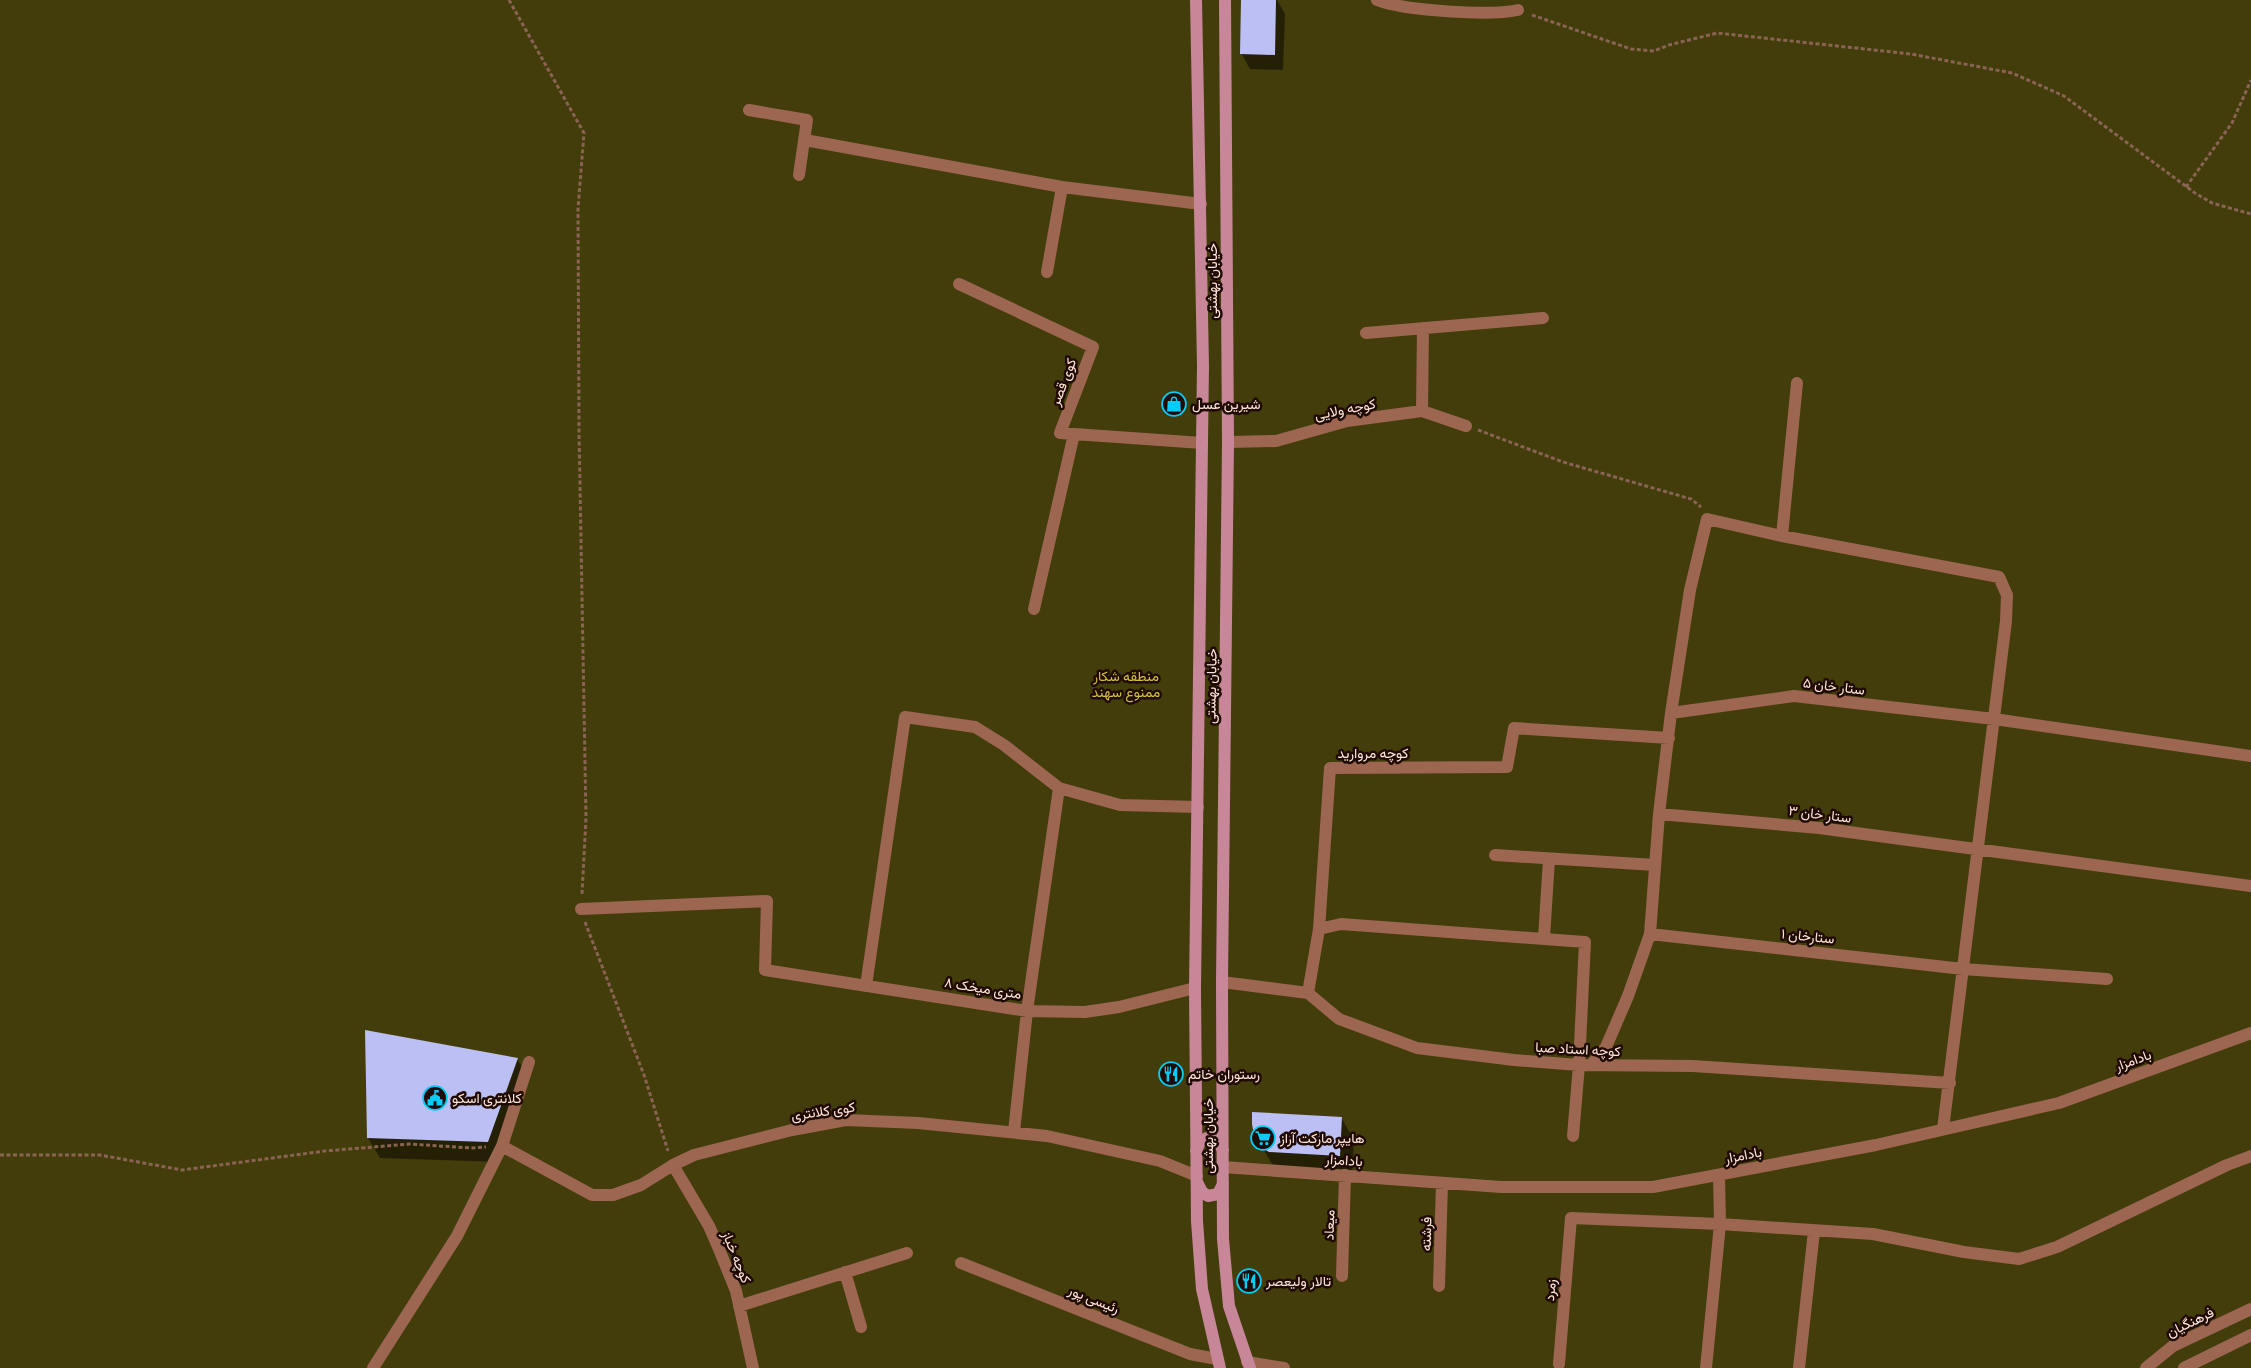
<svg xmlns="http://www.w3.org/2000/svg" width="2251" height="1368" viewBox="0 0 2251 1368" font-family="'Roboto Condensed',Vazirmatn,sans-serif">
<rect width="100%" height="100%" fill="#471904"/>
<path fill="#433d0c" d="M 0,0 L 2251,0 L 2251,1368 L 0,1368 Z"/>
<path fill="#0007" d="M 1243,0 L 1277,0 L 1285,14 L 1283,70 L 1250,69 L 1241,53 Z
M 517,1059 L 529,1079 L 500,1162 L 380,1158 L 368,1138 Z
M 1342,1119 L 1354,1140 L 1352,1177 L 1275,1169 L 1255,1135 Z"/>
<path fill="#bcbff3" d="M 1241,0 L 1276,0 L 1275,55 L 1240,54 Z
M 365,1030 L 518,1058 L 488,1142 L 367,1138 Z
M 1252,1112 L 1342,1117 L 1340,1156 L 1269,1152 L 1261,1147 L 1254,1135 L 1252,1124 Z"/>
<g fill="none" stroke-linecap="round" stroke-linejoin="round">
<path stroke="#8a6453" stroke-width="3" stroke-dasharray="4 2.5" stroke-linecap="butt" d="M 509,0 L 584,133 L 578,209 L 579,430 L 586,818 L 582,894
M 1532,15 L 1631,49 L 1654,51 L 1669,45 L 1717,33 L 1911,54 L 2012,73 L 2064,96 L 2195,193 L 2212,203 L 2251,214
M 2186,187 L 2232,123 L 2251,80
M 1478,430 L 1563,462 L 1691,499 L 1701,507
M 585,922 L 644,1075 L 668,1151
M 0,1155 L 100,1155 L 182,1170 L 325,1151 L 410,1144 L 471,1148 L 486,1147"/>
<path stroke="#9c6650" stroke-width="12" d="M 1377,0 C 1405,11 1490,16 1518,10
M 749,110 L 807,120 L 799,175
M 805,140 L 1062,187 L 1201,204
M 1047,272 L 1062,187
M 959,284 L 1093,347 L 1060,433 L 1202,443
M 1366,333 L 1543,318
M 1422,411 L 1423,328
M 1228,442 L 1276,441 L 1347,421 L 1422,411 L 1466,426
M 1782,536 L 1797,383
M 1034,609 L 1074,434
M 1671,713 L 1794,696 L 1994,719 L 2251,756
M 1659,814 L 1819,828 L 2251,886
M 1495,855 L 1655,865
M 581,909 L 767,901 L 765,970 L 1027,1011 L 1085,1012 L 1119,1007 L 1195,988
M 1319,929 L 1330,768 L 1507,767 L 1514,728 L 1669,738
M 1650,934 L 1963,969 L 2107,979
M 1544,938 L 1549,859
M 1222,982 L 1308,993 L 1339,1019 L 1417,1048 L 1514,1060 L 1579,1065 L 1693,1066 L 1950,1083
M 866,986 L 905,717 L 975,727 L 1004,745 L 1059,788 L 1120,805 L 1198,807
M 1308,993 L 1319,929 L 1341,924 L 1585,942 L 1579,1065 L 1573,1136
M 1591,1065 L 1606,1047 L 1628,996 L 1650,934 L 1659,814 L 1671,713 L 1690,590 L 1707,519 L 1782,536 L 1999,577 L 2007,595 L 2006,621 L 1943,1129
M 1014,1132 L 1027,1011 L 1059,788
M 502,1146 L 592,1195 L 613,1195 L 641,1185 L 673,1165 L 694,1155 L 792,1130 L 846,1120 L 918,1123 L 1047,1136 L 1160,1161 L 1197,1176
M 673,1165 L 709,1226 L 719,1249 L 736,1291 L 753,1368
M 1223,1167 L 1501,1187 L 1653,1187 L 1876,1145 L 2059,1103 L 2251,1033
M 961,1263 L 1190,1354 L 1217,1359
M 845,1272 L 861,1327
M 1342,1276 L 1345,1175
M 1439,1286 L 1442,1183
M 739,1306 L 907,1253
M 1247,1362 L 1284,1368
M 1559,1364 L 1571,1218 L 1720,1224 L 1873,1234 L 1964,1252 L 2019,1259 L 2057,1247 L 2227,1165 L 2251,1156
M 373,1368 L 457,1236 L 502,1146 L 529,1062
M 1706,1368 L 1720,1224 L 1719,1175
M 1799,1368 L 1814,1231
M 2146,1368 L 2173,1346 L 2251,1309
M 2184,1368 L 2251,1335"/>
<path stroke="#c88699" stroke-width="12" d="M 1196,0 L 1203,366 L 1195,988 L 1197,1221 L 1202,1289 L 1220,1368
M 1225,0 L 1228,442 L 1222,982 L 1223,1239 L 1229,1306 L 1250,1368
M 1196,1151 L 1200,1142 L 1207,1138 L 1218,1142 L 1223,1150
M 1197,1182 L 1202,1192 L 1208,1196 L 1218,1194 L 1223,1184"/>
</g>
<defs>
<g id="shop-ring" transform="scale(1.25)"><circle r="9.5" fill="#200b04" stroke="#06cbf9" stroke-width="1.5"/><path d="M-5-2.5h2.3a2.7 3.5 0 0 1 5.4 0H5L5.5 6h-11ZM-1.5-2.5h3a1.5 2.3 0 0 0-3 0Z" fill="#06cbf9"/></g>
<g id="restaurant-ring" transform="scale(1.25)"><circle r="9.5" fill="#200b04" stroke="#06cbf9" stroke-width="1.5"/><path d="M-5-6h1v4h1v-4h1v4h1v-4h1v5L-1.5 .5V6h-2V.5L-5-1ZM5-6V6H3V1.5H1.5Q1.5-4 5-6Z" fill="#06cbf9"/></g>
<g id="civic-ring" transform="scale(1.25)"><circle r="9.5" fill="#200b04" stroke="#06cbf9" stroke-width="1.5"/><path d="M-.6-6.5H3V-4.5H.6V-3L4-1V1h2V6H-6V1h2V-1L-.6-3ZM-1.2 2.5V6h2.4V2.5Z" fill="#06cbf9"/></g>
<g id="supermarket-ring" transform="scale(1.25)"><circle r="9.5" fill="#200b04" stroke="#06cbf9" stroke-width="1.5"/><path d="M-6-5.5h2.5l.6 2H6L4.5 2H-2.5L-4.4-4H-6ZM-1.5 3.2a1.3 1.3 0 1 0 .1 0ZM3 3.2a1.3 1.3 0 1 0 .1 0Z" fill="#06cbf9"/></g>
</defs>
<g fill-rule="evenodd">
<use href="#shop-ring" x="1174" y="404"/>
<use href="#restaurant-ring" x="1171" y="1074"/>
<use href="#civic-ring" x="435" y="1098"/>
<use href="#supermarket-ring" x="1263" y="1138"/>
<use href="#restaurant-ring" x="1249" y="1281"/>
</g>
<g text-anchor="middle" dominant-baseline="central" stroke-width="5" stroke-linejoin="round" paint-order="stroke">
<g font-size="14" fill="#ffe5db" stroke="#200b04">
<text transform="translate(1212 281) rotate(-90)">خیابان بهشتی</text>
<text transform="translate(1063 382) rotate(-69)">کوی قصر</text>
<text transform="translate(1345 409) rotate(-11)">کوچه ولایی</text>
<text transform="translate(1211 686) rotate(-89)">خیابان بهشتی</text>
<text transform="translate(1834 686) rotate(7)">ستار خان ۵</text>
<text x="1373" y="753">کوچه مروارید</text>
<text transform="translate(1820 814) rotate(7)">ستار خان ۳</text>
<text transform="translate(1808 936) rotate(6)">ستارخان ۱</text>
<text transform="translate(983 988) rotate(9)">۸ متری میخک</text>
<text transform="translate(1578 1049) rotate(3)">کوچه استاد صبا</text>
<text transform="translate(2133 1060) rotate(-20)">بادامزار</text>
<text transform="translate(823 1111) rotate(-8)">کوی کلانتری</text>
<text transform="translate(1208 1136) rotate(-90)">خیابان بهشتی</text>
<text transform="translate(1743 1155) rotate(-11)">بادامزار</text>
<text transform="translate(1344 1160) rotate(4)">بادامزار</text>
<text transform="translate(1329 1225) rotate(-88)">میعاد</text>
<text transform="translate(1426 1234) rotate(-89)">فرشته</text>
<text transform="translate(737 1257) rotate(68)">کوچه خباز</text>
<text transform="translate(1550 1290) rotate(-85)">زمرد</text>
<text transform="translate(1094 1299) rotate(22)">رئیسی پور</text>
<text transform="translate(2190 1322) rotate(-26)">فرهنگیان</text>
</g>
<g font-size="14" fill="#ffe5db" stroke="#200b04" text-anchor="start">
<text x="1192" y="404">شیرین عسل</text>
<text x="1188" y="1074">رستوران خاتم</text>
<text x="452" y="1098">کلانتری اسکو</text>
<text x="1280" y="1138">هایپر مارکت آراز</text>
<text x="1266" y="1281">تالار ولیعصر</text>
</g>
<g font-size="14" fill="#d2c237" stroke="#200b04">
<text x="1126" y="676">منطقه شکار<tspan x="1126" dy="16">ممنوع سهند</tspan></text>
</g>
</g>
</svg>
